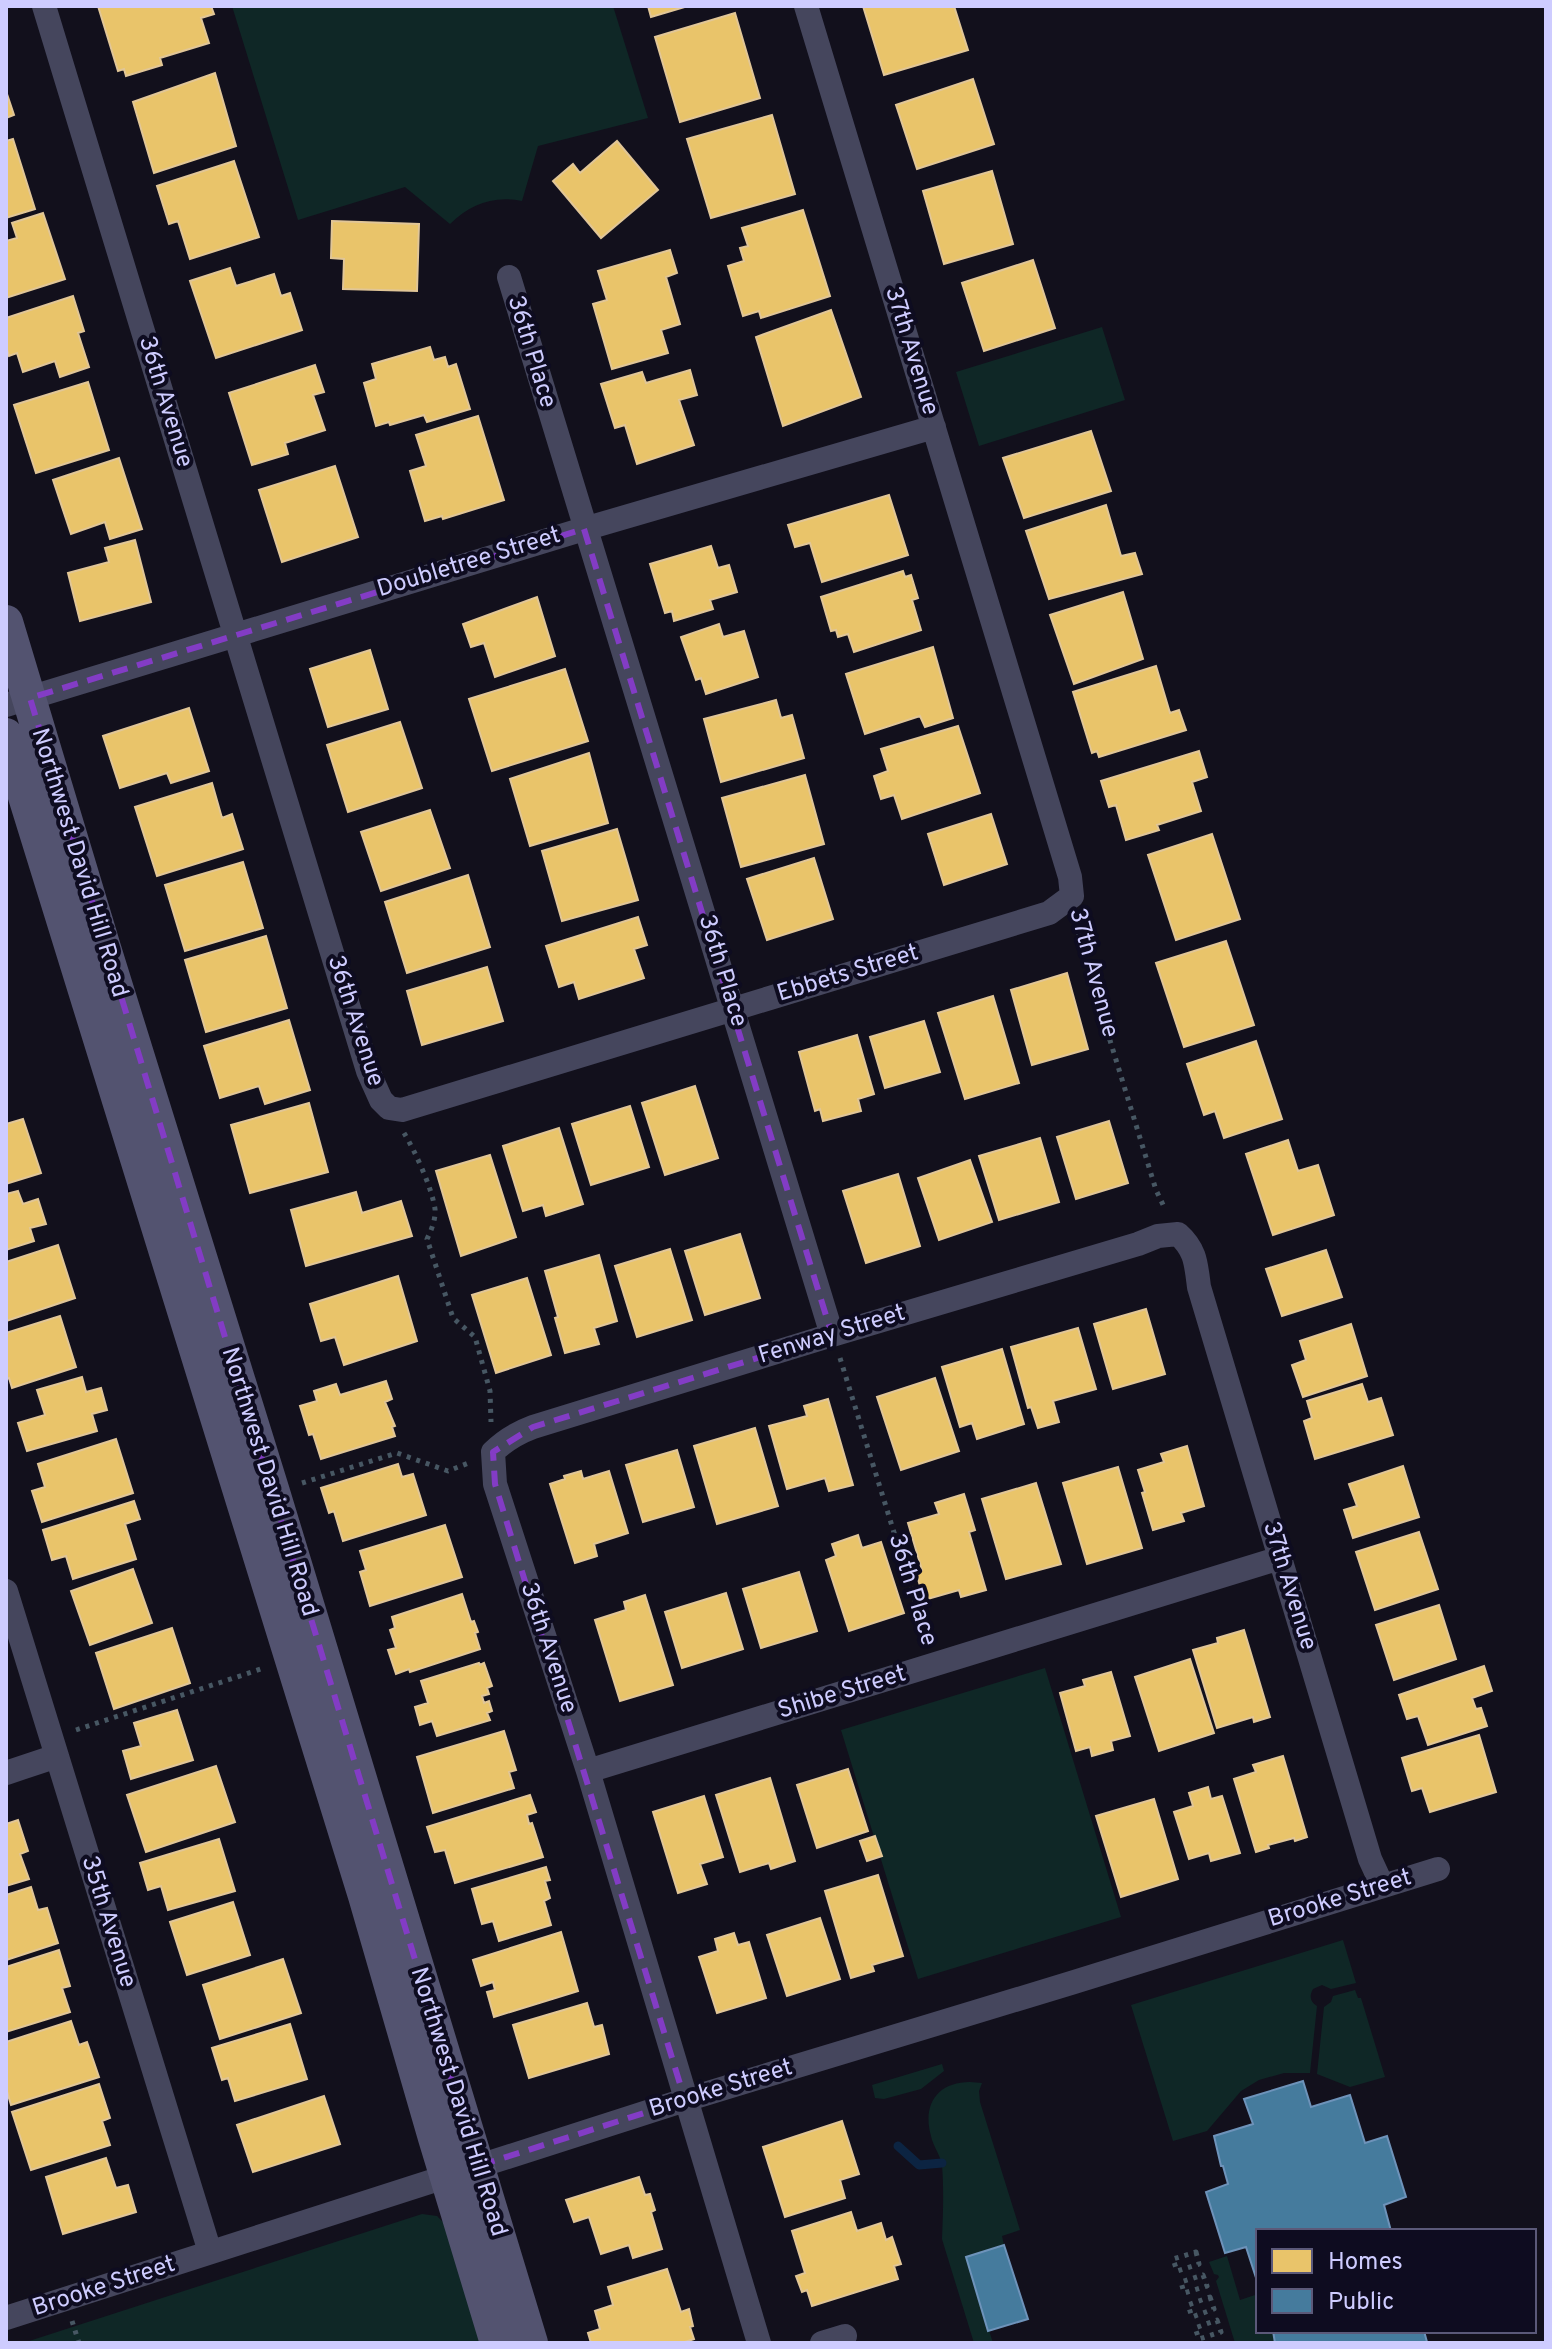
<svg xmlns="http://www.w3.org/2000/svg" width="1552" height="2349" viewBox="0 0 1552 2349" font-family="Overpass,sans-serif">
<rect width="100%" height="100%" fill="#12101c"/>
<path fill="#0f2726" d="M 232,6 L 613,6 L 648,118 L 538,146 L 522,201 C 494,195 470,204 450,224 L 405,187 L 298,220 Z
M 1102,327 L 1125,400 L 979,446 L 956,372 Z
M 1045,1668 L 1121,1917 L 918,1979 L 841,1730 Z
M 1343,1940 L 1356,1983 L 1331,1989 L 1322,1985 L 1313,1989 C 1309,1996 1310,2002 1317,2006 L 1310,2073 L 1284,2073 L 1259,2080 L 1241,2091 L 1207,2131 L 1173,2141 L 1131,2005 Z
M 1355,1990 L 1358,1998 L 1361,1998 L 1385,2077 L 1350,2087 L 1317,2074 L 1324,2007 L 1331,2002 L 1333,1996 Z
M 942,2064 L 944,2071 L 921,2089 L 884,2099 L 875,2098 L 872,2085 Z
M 970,2082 L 982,2083 L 979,2091 L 980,2102 L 1020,2230 L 1002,2236 L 1004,2245 L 966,2257 L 993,2343 L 974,2343 L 945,2249 L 942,2239 C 943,2215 944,2189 942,2165 C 940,2154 933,2146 931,2136 C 922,2104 938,2082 970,2082 Z
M 422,2214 L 437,2216 L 448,2227 L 483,2343 L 23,2343 Z
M 1227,2256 L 1240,2300 L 1258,2294 L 1258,2331 L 1273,2331 L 1275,2343 L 1235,2343 L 1216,2281 L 1219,2277 L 1218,2275 L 1214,2274 L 1209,2262 Z"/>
<path fill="#e9c46a" stroke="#e1c697" stroke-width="2" d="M 98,6 L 211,6 L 214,14 L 201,18 L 209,43 L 160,58 L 162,65 L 126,76 L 124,69 L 118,71 Z
M 648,6 L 688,6 L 651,17 Z
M 863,6 L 954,6 L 968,50 L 884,75 Z
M 735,13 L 760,98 L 680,122 L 655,37 Z
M 215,73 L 236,146 L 154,173 L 133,102 Z
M 973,79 L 994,144 L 917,169 L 896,105 Z
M 6,91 L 14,115 L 6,118 Z
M 772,115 L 795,194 L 711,218 L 687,139 Z
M 13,139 L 35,209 L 6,218 L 6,141 Z
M 617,141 L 658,190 L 601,238 L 553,181 L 573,164 L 580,173 Z
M 234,161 L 259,237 L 190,259 L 178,221 L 169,224 L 157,186 Z
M 992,171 L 1013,244 L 944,264 L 923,191 Z
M 803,210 L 830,296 L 761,318 L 759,311 L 743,316 L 728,266 L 744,261 L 740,248 L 748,246 L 742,228 Z
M 43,213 L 65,279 L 6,298 L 6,241 L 17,238 L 12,223 Z
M 332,221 L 419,224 L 417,291 L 343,289 L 344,259 L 331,258 Z
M 670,250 L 677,273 L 666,277 L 680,324 L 661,330 L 668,353 L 612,369 L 593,304 L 607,300 L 598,271 Z
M 1033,260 L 1055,328 L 984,351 L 962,283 Z
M 230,268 L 236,286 L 274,274 L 281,296 L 290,293 L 302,330 L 216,358 L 190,281 Z
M 73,296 L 84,331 L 78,333 L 89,367 L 60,377 L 55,361 L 23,372 L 17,353 L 9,356 L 6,346 L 6,318 Z
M 831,310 L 861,397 L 783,426 L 756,337 Z
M 430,347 L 434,360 L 445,357 L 448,367 L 456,364 L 470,409 L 427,422 L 424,415 L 390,425 L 389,422 L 376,426 L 364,383 L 376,379 L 372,364 Z
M 315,365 L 324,392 L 313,395 L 325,430 L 285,443 L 288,454 L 252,465 L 229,393 Z
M 690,370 L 697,395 L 679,400 L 694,445 L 637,464 L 625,425 L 615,428 L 601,384 L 642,372 L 646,383 Z
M 88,382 L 109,450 L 36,473 L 14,405 Z
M 478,416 L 504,500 L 443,519 L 442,516 L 425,521 L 410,471 L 426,466 L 416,435 Z
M 1091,431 L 1111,491 L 1024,518 L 1003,458 Z
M 119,458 L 142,529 L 110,539 L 105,522 L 71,534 L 53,480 Z
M 335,466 L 358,537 L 282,562 L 259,490 Z
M 889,495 L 908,555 L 822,582 L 810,543 L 795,547 L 788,525 Z
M 1106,505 L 1121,556 L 1135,553 L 1142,574 L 1049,599 L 1026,531 Z
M 135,540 L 151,602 L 80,621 L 68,573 L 109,562 L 105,548 Z
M 711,546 L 718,568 L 729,565 L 737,592 L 710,600 L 713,609 L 674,621 L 672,611 L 665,613 L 650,564 Z
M 903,571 L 905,577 L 911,575 L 918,598 L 912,600 L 921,630 L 854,652 L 848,634 L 838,637 L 836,630 L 831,631 L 821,597 Z
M 1123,592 L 1143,659 L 1074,684 L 1050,615 Z
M 537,597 L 555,656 L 495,677 L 484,643 L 471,647 L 463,624 Z
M 719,624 L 723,637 L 744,631 L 758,677 L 706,694 L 701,678 L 696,680 L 681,637 Z
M 933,647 L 953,718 L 925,727 L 920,716 L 865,734 L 846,674 Z
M 370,650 L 388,709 L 328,727 L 310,669 Z
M 1156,666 L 1170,713 L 1179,710 L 1186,730 L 1099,757 L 1097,751 L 1092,753 L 1073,692 Z
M 565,669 L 588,741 L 492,771 L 469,699 Z
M 776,700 L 781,718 L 792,715 L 804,758 L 721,782 L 704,719 Z
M 189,708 L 209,771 L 171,783 L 167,773 L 120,788 L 103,736 Z
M 400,722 L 422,788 L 348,812 L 327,745 Z
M 958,726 L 980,793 L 902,819 L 894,795 L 881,799 L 874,776 L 888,771 L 881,749 Z
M 1199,751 L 1207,777 L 1192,782 L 1201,811 L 1157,825 L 1159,830 L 1126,840 L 1116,805 L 1109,807 L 1101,781 Z
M 589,753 L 608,823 L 530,846 L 510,779 Z
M 805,775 L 824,844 L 741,867 L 722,798 Z
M 212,783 L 222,818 L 232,814 L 243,849 L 157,876 L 135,807 Z
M 430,810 L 450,868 L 381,891 L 361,832 Z
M 991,814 L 1007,864 L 944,885 L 928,834 Z
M 617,829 L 638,900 L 562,921 L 542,851 Z
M 1212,834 L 1240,919 L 1176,940 L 1148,855 Z
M 814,858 L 833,919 L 767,940 L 747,879 Z
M 243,862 L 263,928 L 185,951 L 165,885 Z
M 468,875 L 490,947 L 407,973 L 385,902 Z
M 638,917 L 647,945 L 634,949 L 644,978 L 579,999 L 574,982 L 559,987 L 546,946 Z
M 266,936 L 287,1008 L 206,1032 L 185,960 Z
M 1226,941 L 1254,1025 L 1184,1047 L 1156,963 Z
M 487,967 L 503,1021 L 422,1045 L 407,991 Z
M 1067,973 L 1088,1049 L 1032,1065 L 1011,990 Z
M 993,996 L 1019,1083 L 965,1099 L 938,1013 Z
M 289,1020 L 310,1090 L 265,1104 L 259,1086 L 220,1098 L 204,1046 Z
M 924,1021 L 940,1072 L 885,1088 L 870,1037 Z
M 857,1035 L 874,1094 L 858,1099 L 861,1111 L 823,1121 L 820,1109 L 815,1111 L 799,1052 Z
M 1256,1041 L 1282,1119 L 1224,1138 L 1215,1111 L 1204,1115 L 1187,1064 Z
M 695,1086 L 718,1158 L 665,1175 L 642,1103 Z
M 309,1103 L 328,1172 L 250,1193 L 231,1125 Z
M 630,1106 L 649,1167 L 591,1185 L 572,1124 Z
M 23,1119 L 41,1173 L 6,1184 L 6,1124 Z
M 1109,1121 L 1128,1183 L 1076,1199 L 1057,1137 Z
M 559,1128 L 583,1204 L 546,1216 L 543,1205 L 523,1211 L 503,1146 Z
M 1040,1138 L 1059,1202 L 999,1220 L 979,1156 Z
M 1288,1140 L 1298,1171 L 1318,1165 L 1334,1215 L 1273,1235 L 1246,1154 Z
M 490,1155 L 516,1237 L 461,1256 L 436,1171 Z
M 970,1160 L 992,1222 L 939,1240 L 918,1178 Z
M 898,1174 L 920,1246 L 866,1263 L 843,1191 Z
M 18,1191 L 23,1204 L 38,1199 L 46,1224 L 30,1228 L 34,1241 L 6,1250 L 6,1194 Z
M 356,1192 L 362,1213 L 401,1201 L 412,1236 L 306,1266 L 291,1210 Z
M 740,1234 L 760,1298 L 705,1315 L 685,1251 Z
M 58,1245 L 75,1298 L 6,1321 L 6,1262 Z
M 670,1249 L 692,1320 L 637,1337 L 615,1266 Z
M 1326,1250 L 1342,1297 L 1282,1316 L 1266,1269 Z
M 599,1255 L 617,1321 L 594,1328 L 599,1344 L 565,1353 L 555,1318 L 558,1317 L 545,1271 Z
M 398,1276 L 417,1341 L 344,1365 L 335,1337 L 321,1341 L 310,1304 Z
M 527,1278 L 551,1355 L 496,1373 L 472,1295 Z
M 1146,1309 L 1165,1374 L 1113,1389 L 1094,1324 Z
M 60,1316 L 76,1367 L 12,1388 L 9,1378 L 6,1379 L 6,1333 Z
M 1351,1324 L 1367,1376 L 1303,1397 L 1292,1365 L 1306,1360 L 1300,1341 Z
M 1078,1328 L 1096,1389 L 1053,1401 L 1059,1422 L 1038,1428 L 1031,1407 L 1028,1408 L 1011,1347 Z
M 1002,1349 L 1024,1424 L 977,1439 L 972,1423 L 960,1427 L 942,1367 Z
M 82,1377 L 86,1392 L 101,1388 L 107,1410 L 92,1414 L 97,1431 L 27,1451 L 18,1423 L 45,1415 L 37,1390 Z
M 935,1378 L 959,1451 L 901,1470 L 877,1397 Z
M 386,1381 L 392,1399 L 385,1402 L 395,1426 L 392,1427 L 395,1436 L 321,1459 L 313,1434 L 309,1435 L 300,1406 L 317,1401 L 314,1391 L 336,1384 L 340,1395 Z
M 1362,1384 L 1368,1402 L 1381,1398 L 1393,1435 L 1315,1459 L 1304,1421 L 1312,1418 L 1307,1401 Z
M 828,1399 L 853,1485 L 829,1491 L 825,1478 L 787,1489 L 769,1426 L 807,1416 L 804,1406 Z
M 755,1428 L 778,1506 L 717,1524 L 694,1446 Z
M 116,1439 L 133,1493 L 42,1522 L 32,1491 L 45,1487 L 38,1464 Z
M 1187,1446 L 1204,1506 L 1181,1513 L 1184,1521 L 1153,1530 L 1142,1493 L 1145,1492 L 1138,1470 L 1164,1462 L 1161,1454 Z
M 677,1450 L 694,1507 L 643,1522 L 626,1465 Z
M 398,1464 L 402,1477 L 413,1474 L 426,1515 L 343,1541 L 334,1511 L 329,1513 L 321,1488 Z
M 1403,1466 L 1419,1517 L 1353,1538 L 1344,1510 L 1357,1506 L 1349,1484 Z
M 1118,1467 L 1142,1548 L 1087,1564 L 1063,1483 Z
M 581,1471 L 583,1479 L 609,1471 L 628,1533 L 594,1544 L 597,1556 L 575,1563 L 550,1484 L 565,1479 L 564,1476 Z
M 1036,1483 L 1061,1564 L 1006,1579 L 982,1499 Z
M 964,1494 L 975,1530 L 969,1532 L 986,1590 L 961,1597 L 959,1590 L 924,1600 L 916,1572 L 922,1570 L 908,1523 L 939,1514 L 935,1503 Z
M 134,1501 L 140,1519 L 125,1524 L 136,1559 L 73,1579 L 66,1556 L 52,1560 L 43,1530 Z
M 445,1525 L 462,1577 L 370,1606 L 360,1572 L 366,1570 L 360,1551 Z
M 1419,1532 L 1438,1589 L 1375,1610 L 1356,1552 Z
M 858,1535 L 862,1548 L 881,1542 L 904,1613 L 849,1631 L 826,1560 L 836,1556 L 832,1544 Z
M 133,1569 L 152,1623 L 90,1645 L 71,1591 Z
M 799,1572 L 817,1631 L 761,1648 L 743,1589 Z
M 726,1593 L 743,1649 L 682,1668 L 665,1612 Z
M 462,1594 L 471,1622 L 474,1621 L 478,1632 L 475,1633 L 480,1649 L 410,1672 L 409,1669 L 396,1674 L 388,1650 L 396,1648 L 390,1630 L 395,1628 L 392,1617 Z
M 645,1595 L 673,1685 L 620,1701 L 595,1620 L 626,1610 L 624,1602 Z
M 1439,1605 L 1456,1659 L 1394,1680 L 1376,1625 Z
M 172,1628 L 190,1683 L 114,1709 L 96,1653 Z
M 1244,1630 L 1270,1717 L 1254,1722 L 1253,1717 L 1217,1728 L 1193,1650 L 1218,1643 L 1217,1638 Z
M 1190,1659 L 1214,1733 L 1159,1751 L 1135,1677 Z
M 479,1663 L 480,1665 L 484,1663 L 492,1686 L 487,1688 L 489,1694 L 482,1696 L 484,1703 L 489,1701 L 492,1711 L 487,1713 L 490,1720 L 437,1736 L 432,1721 L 420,1725 L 415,1707 L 428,1703 L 421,1681 Z
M 1484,1666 L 1492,1691 L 1472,1698 L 1476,1709 L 1481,1708 L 1487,1726 L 1428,1745 L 1418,1716 L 1407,1719 L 1399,1695 Z
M 1111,1672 L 1130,1736 L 1111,1741 L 1113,1750 L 1092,1756 L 1090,1747 L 1076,1751 L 1060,1693 L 1085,1686 L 1083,1680 Z
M 177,1710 L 193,1760 L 131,1779 L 123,1751 L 141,1746 L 134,1723 Z
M 504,1731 L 516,1770 L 509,1772 L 514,1788 L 433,1813 L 417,1757 Z
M 1479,1735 L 1496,1792 L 1430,1812 L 1422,1788 L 1412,1791 L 1402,1758 Z
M 1283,1756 L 1307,1837 L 1295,1841 L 1294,1838 L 1268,1845 L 1269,1848 L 1256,1852 L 1234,1779 L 1256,1772 L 1253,1765 Z
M 216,1766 L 235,1822 L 146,1852 L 127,1795 Z
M 848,1769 L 868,1831 L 817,1848 L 797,1785 Z
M 770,1778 L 795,1861 L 771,1869 L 769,1863 L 740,1872 L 716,1795 Z
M 1208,1787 L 1211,1799 L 1222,1796 L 1240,1853 L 1211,1861 L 1209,1853 L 1189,1859 L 1174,1812 L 1193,1806 L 1189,1793 Z
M 530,1795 L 536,1812 L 527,1815 L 529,1824 L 532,1823 L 543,1857 L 455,1883 L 445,1850 L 435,1852 L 427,1827 Z
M 704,1796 L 723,1857 L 700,1864 L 707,1884 L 678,1893 L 653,1812 Z
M 1154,1799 L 1178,1879 L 1121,1897 L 1096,1816 Z
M 18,1820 L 28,1851 L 20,1854 L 29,1879 L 6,1886 L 6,1824 Z
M 875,1836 L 882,1856 L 867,1861 L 860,1841 Z
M 219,1839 L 235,1891 L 168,1910 L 161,1886 L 148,1890 L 140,1863 Z
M 546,1867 L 550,1880 L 545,1881 L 550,1898 L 544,1901 L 551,1925 L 499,1941 L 493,1921 L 482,1924 L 472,1889 Z
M 878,1875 L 903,1956 L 872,1965 L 874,1971 L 851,1978 L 825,1891 Z
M 31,1887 L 38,1910 L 47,1908 L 58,1943 L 6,1960 L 6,1895 Z
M 233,1902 L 250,1955 L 187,1975 L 170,1922 Z
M 820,1918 L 840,1979 L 787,1996 L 767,1935 Z
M 561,1932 L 578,1991 L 494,2017 L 487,1992 L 495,1990 L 493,1982 L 481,1986 L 473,1960 Z
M 734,1933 L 738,1945 L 749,1942 L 766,1998 L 717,2013 L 699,1957 L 718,1951 L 715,1939 Z
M 59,1950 L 70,1986 L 62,1988 L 70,2012 L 6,2032 L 6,1967 Z
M 283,1959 L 301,2013 L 220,2039 L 203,1985 Z
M 587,2003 L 594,2027 L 602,2025 L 609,2054 L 529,2078 L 513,2025 Z
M 71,2021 L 79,2045 L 87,2042 L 99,2077 L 11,2105 L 6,2088 L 6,2042 Z
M 290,2024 L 307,2079 L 235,2101 L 228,2078 L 222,2080 L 212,2048 Z
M 99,2084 L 110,2118 L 102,2121 L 110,2145 L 31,2170 L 12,2112 Z
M 324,2096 L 340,2144 L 253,2172 L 237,2125 Z
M 842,2121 L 859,2174 L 840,2180 L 845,2198 L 785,2217 L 763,2147 Z
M 106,2158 L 116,2188 L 128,2185 L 136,2212 L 63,2234 L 46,2177 Z
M 639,2177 L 645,2195 L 650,2194 L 655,2210 L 651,2212 L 662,2249 L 633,2258 L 629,2245 L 601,2254 L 589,2217 L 574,2222 L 566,2200 Z
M 851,2212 L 857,2231 L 881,2223 L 886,2240 L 892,2237 L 901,2264 L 894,2266 L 898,2279 L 812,2306 L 807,2290 L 802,2292 L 796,2276 L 805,2273 L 792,2231 Z
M 667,2269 L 681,2312 L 689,2309 L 693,2326 L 690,2327 L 694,2339 L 682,2343 L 591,2343 L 588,2333 L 600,2329 L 595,2311 L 613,2305 L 608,2287 Z"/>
<path fill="#457b9d" stroke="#6e93ba" stroke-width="2" d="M 1303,2081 L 1311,2107 L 1350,2095 L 1365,2143 L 1387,2136 L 1406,2197 L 1384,2205 L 1391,2231 L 1258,2231 L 1258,2284 L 1246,2247 L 1225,2253 L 1206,2192 L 1228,2184 L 1223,2166 L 1221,2166 L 1214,2136 L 1253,2124 L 1244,2099 Z
M 1004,2245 L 1028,2319 L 988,2331 L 966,2257 Z
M 1273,2331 L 1424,2331 L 1427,2342 L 1275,2343 Z"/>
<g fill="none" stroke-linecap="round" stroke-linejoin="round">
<path stroke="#0c2442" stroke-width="9" d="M 898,2146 L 919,2165 L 942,2163"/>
<path stroke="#475763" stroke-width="5" stroke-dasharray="4 6" stroke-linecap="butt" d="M 1077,924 L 1081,946 L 1156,1190 L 1165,1209
M 404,1133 C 415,1151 432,1188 435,1209 C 436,1219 431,1231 427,1239 L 453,1318 L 475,1337 L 490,1391 L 491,1422
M 840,1358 L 927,1639
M 302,1483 L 397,1453 L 448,1471 L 471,1462
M 76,1730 L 264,1668
M 1196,2252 L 1199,2264 L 1177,2271 L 1173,2259 Z
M 1203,2275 L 1207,2286 L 1184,2293 L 1181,2282 Z
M 1210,2297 L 1214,2309 L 1192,2317 L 1188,2305 Z
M 1217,2320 L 1221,2332 L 1199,2339 L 1195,2328 Z
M 72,2321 L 79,2343"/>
<path stroke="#45465d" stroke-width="24" d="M 44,6 L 368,1071 L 381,1100 L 389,1108 L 402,1110 L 1049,913 L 1072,896 L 1070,877 L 806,6
M 509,277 C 615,630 725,982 832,1335
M 6,705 L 584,529 L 934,427
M 6,1591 L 210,2252
M 588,1771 L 1280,1558
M 6,1773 L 57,1756
M 6,2318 L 685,2100 L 1071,1983 L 1438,1869
M 759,2343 L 588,1771 L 495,1484 L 493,1452 C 505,1440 517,1433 533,1427 L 832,1335 L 1138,1244 L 1158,1236 L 1178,1234 C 1196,1250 1196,1264 1199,1287 L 1370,1859 L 1382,1885
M 822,2343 L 845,2336"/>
<path stroke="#535370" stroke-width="34" d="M 6,622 L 104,948 L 273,1492 L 531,2343
M 6,735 L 365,1896 L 435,2138 L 497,2343"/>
</g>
<path fill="none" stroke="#833cc5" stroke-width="6" stroke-dasharray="16 10" stroke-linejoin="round" d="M 584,529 L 832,1335 L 533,1427 L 493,1452 L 495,1484 L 685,2100 L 478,2166 L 30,698 Z"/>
<g text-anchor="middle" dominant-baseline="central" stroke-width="8" stroke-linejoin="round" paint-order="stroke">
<g font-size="24" fill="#ceccff" stroke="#0e0c20">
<text transform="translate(911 351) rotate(73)">37th Avenue</text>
<text transform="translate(531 352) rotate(73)">36th Place</text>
<text transform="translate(165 402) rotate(73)">36th Avenue</text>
<text transform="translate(469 563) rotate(-17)">Doubletree Street</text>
<text transform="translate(79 863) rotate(73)">Northwest David Hill Road</text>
<text transform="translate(722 971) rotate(73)">36th Place</text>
<text transform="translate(1093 973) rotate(75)">37th Avenue</text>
<text transform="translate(848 974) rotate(-17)">Ebbets Street</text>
<text transform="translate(355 1021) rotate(72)">36th Avenue</text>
<text transform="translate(832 1335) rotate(-17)">Fenway Street</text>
<text transform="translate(269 1482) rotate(73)">Northwest David Hill Road</text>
<text transform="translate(1289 1586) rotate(73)">37th Avenue</text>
<text transform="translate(912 1590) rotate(73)">36th Place</text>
<text transform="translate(548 1648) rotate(72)">36th Avenue</text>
<text transform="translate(842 1693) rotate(-17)">Shibe Street</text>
<text transform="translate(1340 1899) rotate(-17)">Brooke Street</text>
<text transform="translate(108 1922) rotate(73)">35th Avenue</text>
<text transform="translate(721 2089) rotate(-17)">Brooke Street</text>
<text transform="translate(458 2102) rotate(73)">Northwest David Hill Road</text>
<text transform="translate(104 2287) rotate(-18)">Brooke Street</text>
</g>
</g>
<rect width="1552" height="2349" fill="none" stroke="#ceccff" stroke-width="16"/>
<rect x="1256" y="2229" width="280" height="104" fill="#0e0c20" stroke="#5b5979" stroke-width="2"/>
<rect x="1272" y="2249" width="40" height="24" fill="#e9c46a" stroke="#5b5979" stroke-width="2"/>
<text x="1328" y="2269" font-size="24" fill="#ceccff">Homes</text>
<rect x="1272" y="2289" width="40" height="24" fill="#457b9d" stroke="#5b5979" stroke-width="2"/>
<text x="1328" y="2309" font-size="24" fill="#ceccff">Public</text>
</svg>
